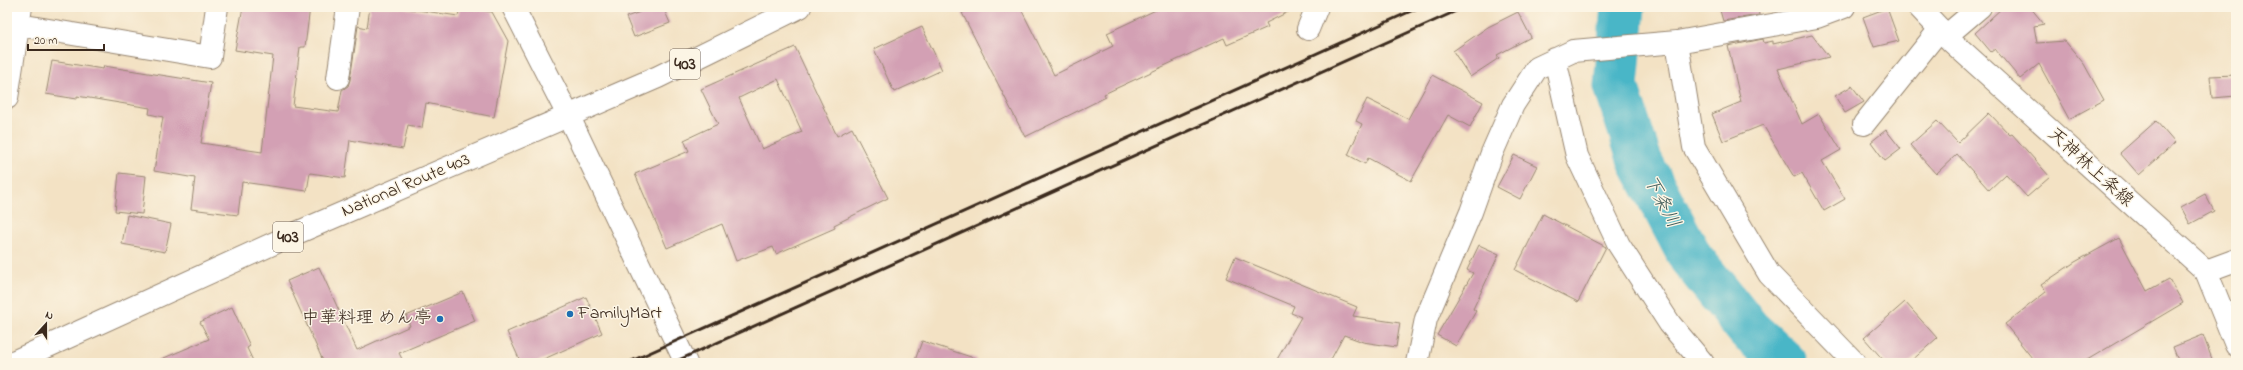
<svg xmlns="http://www.w3.org/2000/svg" width="2243" height="370" viewBox="0 0 2243 370" font-family="'Indie Flower','Klee One',sans-serif">
<rect width="100%" height="100%" fill="#fcf5e5"/>
<filter id="ink" filterUnits="userSpaceOnUse"><feTurbulence type="fractalNoise" baseFrequency=".025" numOctaves="2"/><feDisplacementMap in="SourceGraphic" scale="8" xChannelSelector="R" yChannelSelector="G"/><feConvolveMatrix kernelMatrix="1 2 1 2 8 2 1 2 1" color-interpolation-filters="sRGB"/></filter>
<filter id="wash" filterUnits="userSpaceOnUse"><feTurbulence type="fractalNoise" baseFrequency=".012" numOctaves="4" result="noise"/><feDisplacementMap in="SourceGraphic" scale="16" xChannelSelector="R" yChannelSelector="G"/><feGaussianBlur stdDeviation="0.9" result="paint"/><feColorMatrix in="noise" values="0 0 0 0 0 0 0 0 0 0 0 0 0 0 0 0 0 1.4 0 .05"/><feComposite in="paint" operator="in"/></filter>
<g filter="url(#wash)">
<rect width="100%" height="100%" fill="#f3e2c4"/>
<g fill="none" stroke-linecap="round" stroke-linejoin="round">
<path stroke="#4ab6c7" stroke-width="45" d="M 1623,7 L 1616,86 L 1640,161 L 1691,258 L 1749,330 L 1785,363"/>
</g>
<g id="blocks">
<path fill="#d3a0b4" fill-rule="evenodd" d="M 243,7 L 310,7 L 305,47 L 300,47 L 293,106 L 338,112 L 342,90 L 348,86 L 350,80 L 358,26 L 367,28 L 370,7 L 397,7 L 458,16 L 460,7 L 492,12 L 508,41 L 494,117 L 426,103 L 422,128 L 408,125 L 403,149 L 350,140 L 345,178 L 310,173 L 307,191 L 242,182 L 238,215 L 191,209 L 195,178 L 154,171 L 163,117 L 149,114 L 150,108 L 77,96 L 77,99 L 46,94 L 52,61 L 103,69 L 104,66 L 211,83 L 201,143 L 262,152 L 273,56 L 235,50 Z
M 638,7 L 663,7 L 670,23 L 634,37 L 626,17 L 640,12 Z
M 974,7 L 1020,7 L 1054,75 L 1113,46 L 1107,33 L 1162,7 L 1298,7 L 1266,23 L 1268,27 L 1227,45 L 1224,38 L 1104,94 L 1106,97 L 1025,137 L 962,13 Z
M 1719,7 L 1758,7 L 1759,15 L 1723,21 Z
M 2003,7 L 2030,7 L 2044,24 L 2034,26 L 2037,43 L 2065,41 L 2084,64 L 2104,100 L 2069,119 L 2039,64 L 2020,79 L 1995,49 L 1991,52 L 1975,33 Z
M 1887,8 L 1899,41 L 1874,47 L 1863,17 Z
M 1518,12 L 1531,37 L 1497,55 L 1499,58 L 1470,77 L 1453,51 L 1488,27 Z
M 922,27 L 942,70 L 894,92 L 874,49 Z
M 1812,35 L 1829,57 L 1778,69 L 1802,124 L 1819,114 L 1841,150 L 1822,161 L 1845,199 L 1824,211 L 1802,173 L 1794,177 L 1763,125 L 1723,141 L 1712,114 L 1741,102 L 1728,46 L 1763,39 L 1764,43 L 1773,41 L 1773,44 Z
M 795,47 L 837,136 L 852,128 L 888,198 L 834,225 L 835,228 L 776,254 L 773,247 L 736,261 L 722,224 L 667,248 L 635,174 L 689,151 L 684,140 L 718,124 L 701,89 ZM 778,79 L 802,132 L 762,149 L 739,98 Z
M 1432,75 L 1483,102 L 1470,127 L 1448,115 L 1411,181 L 1368,158 L 1365,164 L 1348,155 L 1362,124 L 1356,121 L 1367,99 L 1408,119 Z
M 2236,75 L 2236,96 L 2212,98 L 2210,76 Z
M 1852,86 L 1864,102 L 1845,113 L 1835,96 Z
M 1989,113 L 2010,135 L 2012,134 L 2050,177 L 2027,197 L 2006,174 L 1989,190 L 1957,154 L 1936,174 L 1910,145 L 1937,121 L 1958,143 Z
M 2156,121 L 2175,143 L 2139,175 L 2120,153 Z
M 1886,130 L 1901,149 L 1885,161 L 1871,142 Z
M 1514,155 L 1537,166 L 1520,199 L 1497,187 Z
M 119,173 L 146,176 L 142,214 L 115,211 Z
M 2205,194 L 2214,211 L 2190,224 L 2181,207 Z
M 1543,214 L 1606,247 L 1578,302 L 1515,270 Z
M 127,215 L 171,224 L 165,252 L 122,244 Z
M 2119,238 L 2147,291 L 2169,279 L 2183,303 L 2082,363 L 2036,363 L 2005,324 L 2046,292 L 2041,285 L 2075,262 Z
M 1479,245 L 1499,254 L 1473,309 L 1476,311 L 1456,346 L 1437,335 L 1473,273 L 1467,270 Z
M 1235,257 L 1357,307 L 1353,316 L 1400,323 L 1396,347 L 1363,342 L 1344,335 L 1329,363 L 1275,363 L 1301,317 L 1291,313 L 1294,306 L 1226,278 Z
M 319,267 L 357,350 L 410,326 L 406,316 L 463,292 L 475,321 L 399,353 L 404,363 L 324,363 L 287,281 Z
M 586,297 L 602,333 L 535,363 L 521,363 L 507,332 Z
M 1905,302 L 1937,338 L 1909,363 L 1886,363 L 1864,338 Z
M 232,307 L 250,346 L 247,348 L 254,363 L 152,363 L 209,339 L 200,322 Z
M 2203,335 L 2212,359 L 2202,363 L 2179,363 L 2173,347 Z
M 922,341 L 977,359 L 976,363 L 914,363 Z"/>
</g>
</g>
<g filter="url(#ink)">
<use href="#blocks" fill-opacity="0" stroke="#978671" stroke-width="1"/>
<g fill="none" stroke-linecap="round" stroke-linejoin="round">
<g stroke="#978671" stroke-width="24">
<path id="minor" d="M 513,7 L 569,117 L 686,363
M 7,23 L 210,57 L 217,7
M 1308,29 L 1317,7
M 1946,36 L 1980,7
M 1677,42 L 1694,147 L 1769,274 L 1855,363
M 1555,59 L 1577,156 L 1619,245 L 1670,324 L 1703,363
M 338,78 L 348,7
M 7,98 L 21,7
M 1864,124 L 1940,29
M 2206,271 L 2236,260
M 1417,363 L 1426,319 L 1471,212 L 1492,153 L 1513,105 L 1537,68 L 1573,51 L 1677,42 L 1817,17 L 1844,7"/>
</g>
<g stroke="#978671" stroke-width="24">
<path id="major" d="M 1919,7 L 1951,41 L 2206,271 L 2236,345"/>
</g>
<g stroke="#978671" stroke-width="24">
<path id="highway" d="M 11,363 L 292,235 L 658,77 L 800,7"/>
</g>
<use href="#minor" stroke="#fff" stroke-width="22"/>
<use href="#major" stroke="#fff" stroke-width="22"/>
<use href="#highway" stroke="#fff" stroke-width="22"/>
<path stroke="#3b2a1e" stroke-width="3" d="M 627,363 L 1420,7
M 672,363 L 1465,7"/>
</g>
</g>
<g fill="#1f6fb2" stroke="#fcf5e5" stroke-width="1.5">
<circle cx="570" cy="314" r="4"/>
<circle cx="440" cy="319" r="4"/>
</g>
<g text-anchor="middle" dominant-baseline="central" stroke-width="3" stroke-linejoin="round" paint-order="stroke">
<g fill="#fcf5e5" stroke="#75675a" stroke-width="1">
<rect x="670" y="49" width="30" height="30" rx="3"/>
<rect x="273" y="222" width="30" height="30" rx="3"/>
</g>
<g font-size="17" font-weight="bold" fill="#3b2a1e">
<text x="685" y="64">403</text>
<text x="288" y="237">403</text>
</g>
<g font-size="18" fill="#3b2a1e" stroke="#fcf5e5">
<text transform="translate(2090 168) rotate(42)">天神林上条線</text>
<text transform="translate(406 186) rotate(-23)">National Route 403</text>
</g>
<g font-size="18" fill="#3b2a1e" stroke="#fcf5e5" text-anchor="start">
<text x="578" y="314">FamilyMart</text>
<text x="432" y="319" text-anchor="end">中華料理 めん亭</text>
</g>
<g font-size="19" font-style="italic" fill="#405b59" stroke="#fcf5e5">
<text transform="translate(1661 202) rotate(62)">下条川</text>
</g>
</g>
<rect width="2243" height="370" fill="none" stroke="#fcf5e5" stroke-width="24"/>
<g transform="translate(46 324) rotate(21)" stroke="#fcf5e5" stroke-width="3" paint-order="stroke">
<path d="M0-3L7 15L0 10L-7 15Z" fill="#3b2a1e"/>
<text y="-6" font-size="11" font-weight="bold" text-anchor="middle" fill="#3b2a1e">N</text>
</g>
<path d="M28 44v6h76v-6" fill="none" stroke="#3b2a1e" stroke-width="2"/>
<text x="34" y="44" font-size="12" fill="#3b2a1e" stroke="#fcf5e5" stroke-width="3" paint-order="stroke">20 m</text>
</svg>
